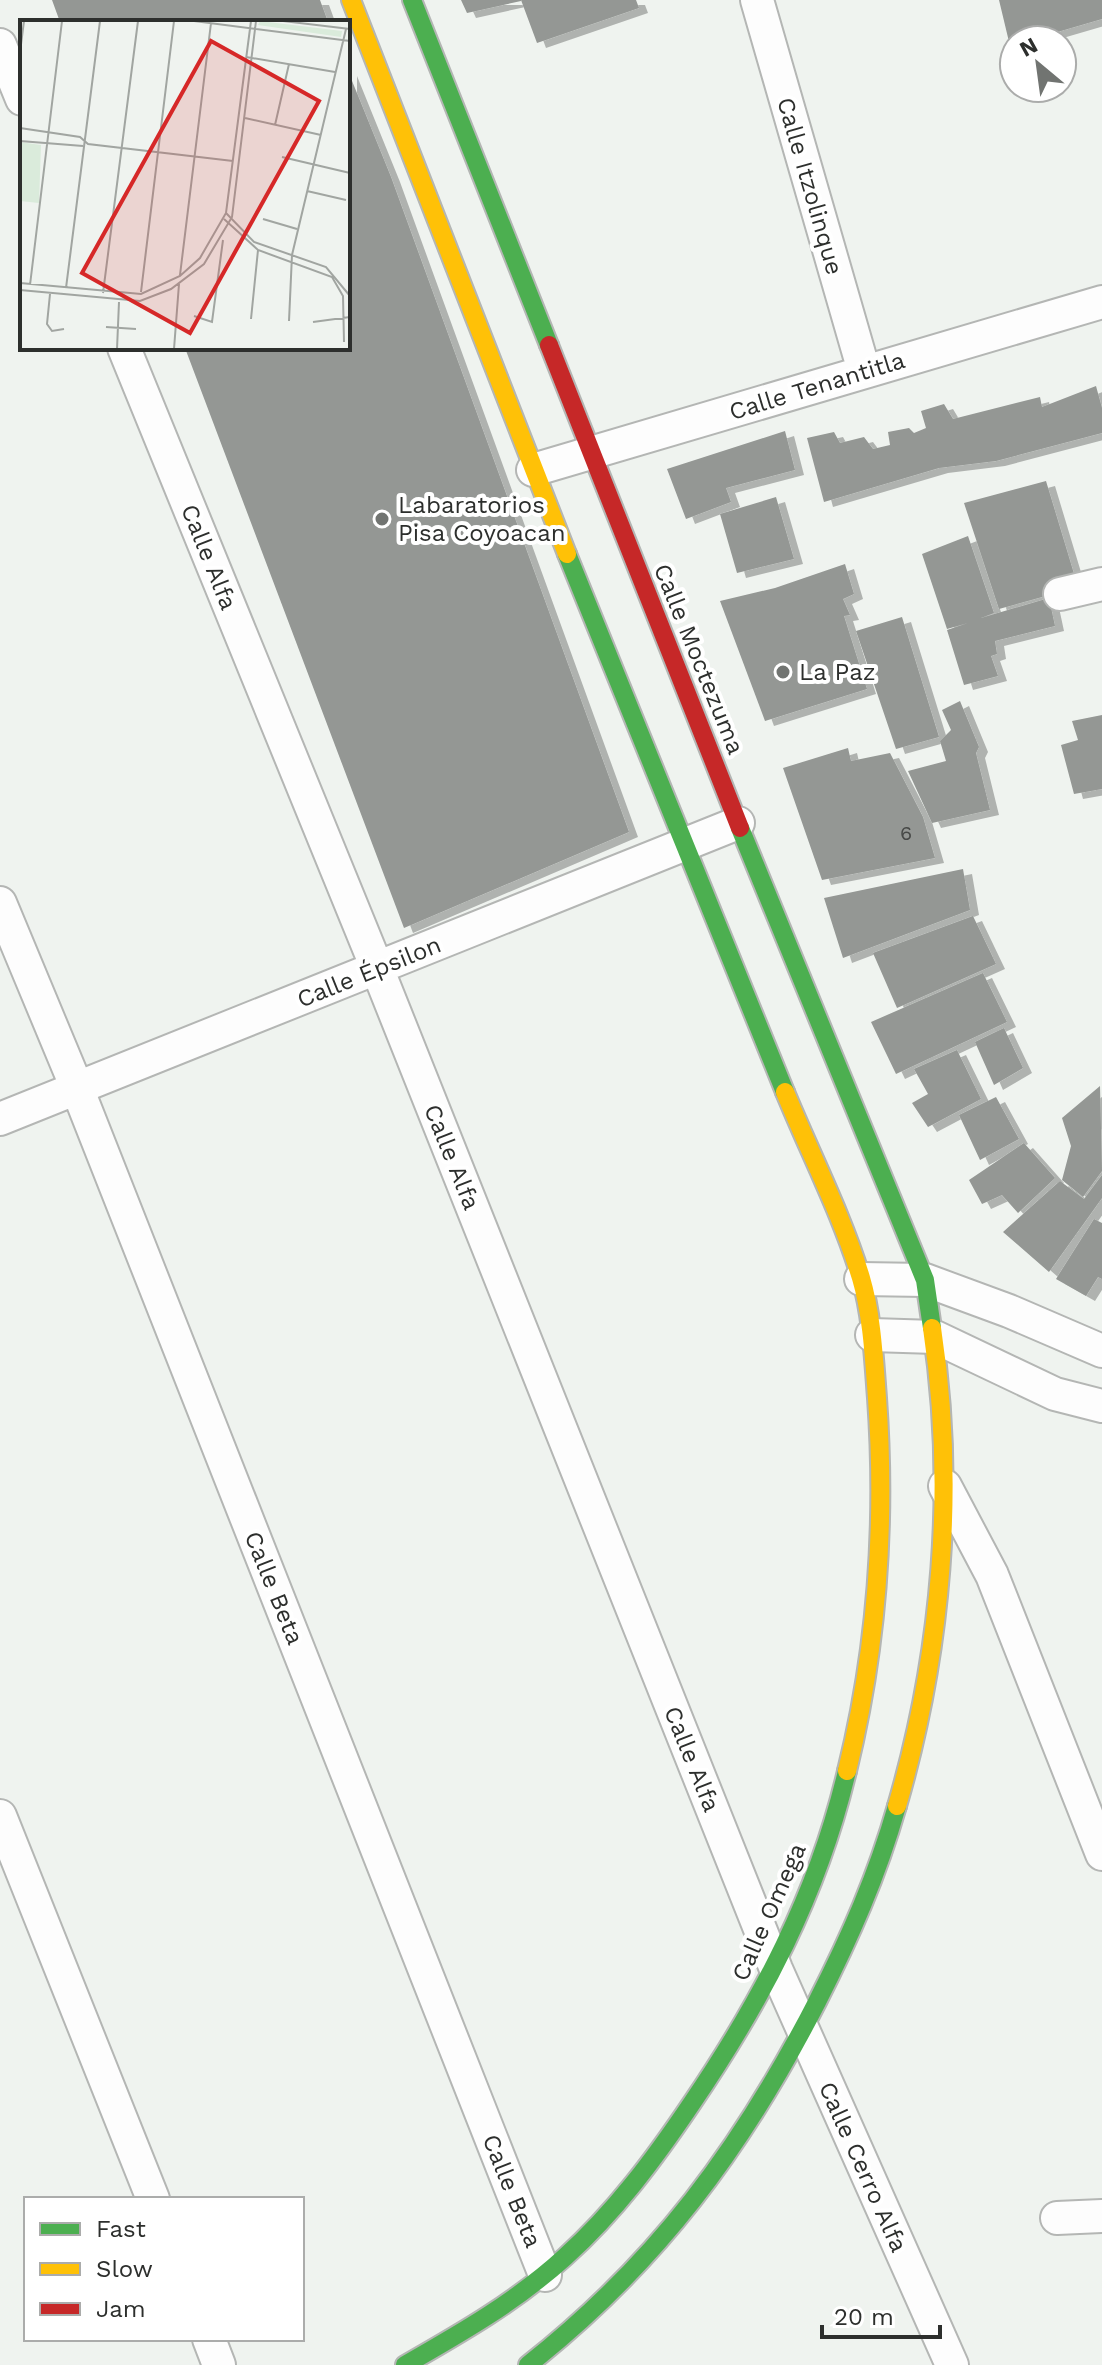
<svg xmlns="http://www.w3.org/2000/svg" width="1102" height="2365" viewBox="0 0 1102 2365" font-family="'Work Sans',sans-serif">
<defs>
<filter id="shadow"><feDropShadow dx="9" dy="5" stdDeviation="0" flood-color="#0004"/></filter>
</defs>
<rect width="100%" height="100%" fill="#eff3ef"/>
<path fill="#949794" filter="url(#shadow)" d="M 52,0 L 320,0 L 328,22 L 60,22 Z
M 461,0 L 521,0 L 521,1 L 467,13 Z
M 521,0 L 636,0 L 639,8 L 537,43 Z
M 999,0 L 1102,0 L 1102,19 L 1030,40 L 1014,40 L 1010,46 Z
M 348,71 L 391,177 L 629,832 L 404,928 L 185,348 L 348,348 Z
M 1096,386 L 1102,408 L 1102,433 L 996,461 L 939,468 L 824,502 L 807,438 L 834,432 L 840,443 L 864,437 L 873,449 L 890,445 L 888,432 L 909,428 L 914,433 L 926,428 L 921,411 L 944,404 L 953,419 L 1040,397 L 1042,407 Z
M 785,431 L 795,470 L 726,488 L 731,502 L 686,519 L 667,469 Z
M 1046,481 L 1078,587 L 999,609 L 964,503 Z
M 776,497 L 794,559 L 737,573 L 720,514 Z
M 968,536 L 994,613 L 981,618 L 1049,598 L 1055,626 L 995,641 L 997,654 L 991,656 L 998,676 L 964,685 L 947,630 L 968,623 L 947,629 L 922,554 Z
M 845,564 L 854,594 L 843,599 L 850,615 L 844,616 L 867,689 L 765,721 L 720,601 L 775,588 Z
M 902,617 L 939,737 L 896,749 L 856,631 Z
M 960,701 L 979,747 L 976,753 L 990,810 L 932,823 L 908,771 L 946,761 L 940,741 L 951,730 L 942,710 Z
M 1102,715 L 1102,789 L 1074,794 L 1061,745 L 1078,740 L 1072,721 Z
M 848,748 L 851,761 L 890,753 L 923,817 L 935,858 L 822,880 L 783,768 Z
M 963,869 L 970,910 L 843,958 L 824,898 Z
M 973,916 L 996,964 L 897,1008 L 873,953 Z
M 983,973 L 1007,1022 L 896,1074 L 871,1022 Z
M 1004,1028 L 1023,1068 L 994,1085 L 975,1042 Z
M 957,1050 L 981,1099 L 928,1127 L 912,1103 L 928,1094 L 914,1069 Z
M 1100,1086 L 1102,1171 L 1083,1197 L 1062,1180 L 1071,1146 L 1062,1118 Z
M 996,1097 L 1019,1139 L 980,1160 L 959,1115 Z
M 1024,1143 L 1055,1178 L 1018,1213 L 1002,1195 L 982,1204 L 969,1180 Z
M 1102,1175 L 1102,1198 L 1049,1272 L 1003,1232 L 1060,1181 L 1084,1199 Z
M 1094,1219 L 1102,1223 L 1102,1279 L 1098,1277 L 1086,1296 L 1056,1279 Z"/>
<g fill="none" stroke-linecap="round" stroke-linejoin="round">
<g stroke="#b4b6b4" stroke-width="36">
<path id="street" d="M 757,0 L 864,371
M 0,45 L 22,99
M 124,348 L 377,968 L 776,1969 L 952,2365
M 533,470 L 1102,302
M 1060,594 L 1102,584
M 0,903 L 77,1088 L 545,2275
M 0,1119 L 738,823
M 861,1279 L 925,1280 L 1009,1311 L 1102,1351
M 872,1335 L 935,1337 L 1055,1394 L 1102,1406
M 945,1486 L 992,1575 L 1102,1854
M 0,1816 L 153,2199
M 1057,2218 L 1102,2216
M 209,2339 L 219,2365"/>
</g>
<g stroke="#b4b6b4" stroke-width="22">
<path id="fast" d="M 412,0 L 549,345
M 567,554 L 785,1092
M 740,828 L 925,1280 L 932,1328
M 405,2365 C 461,2333 517,2301 565,2257 C 615,2212 655,2158 692,2103 C 762,2000 818,1894 847,1771
M 528,2365 C 657,2263 742,2148 817,2002 C 850,1937 877,1876 897,1806"/>
</g>
<g stroke="#b4b6b4" stroke-width="22">
<path id="slow" d="M 351,0 L 567,554
M 785,1092 C 810,1153 842,1215 861,1278 C 872,1315 874,1359 877,1398 C 886,1524 877,1649 847,1771
M 897,1806 C 942,1652 956,1487 932,1328"/>
</g>
<g stroke="#b4b6b4" stroke-width="22">
<path id="jam" d="M 549,345 L 740,828"/>
</g>
<use href="#street" stroke="#fdfdfd" stroke-width="32"/>
<use href="#fast" stroke="#4caf50" stroke-width="18"/>
<use href="#slow" stroke="#ffc107" stroke-width="18"/>
<use href="#jam" stroke="#c62828" stroke-width="18"/>
</g>
<g fill="#717471" stroke="#fff" stroke-width="3">
<circle cx="382" cy="519" r="8"/>
<circle cx="783" cy="672" r="8"/>
</g>
<g text-anchor="middle" dominant-baseline="central" stroke-width="8" stroke-linejoin="round" paint-order="stroke">
<g font-size="20" fill="#474947">
<text x="906" y="833">6</text>
</g>
<g font-size="24" fill="#2d2f2d" stroke="#fff">
<text transform="translate(810 186) rotate(74)">Calle Itzolinque</text>
<text transform="translate(817 386) rotate(-17)">Calle Tenantitla</text>
<text transform="translate(209 557) rotate(68)">Calle Alfa</text>
<text transform="translate(699 659) rotate(68)">Calle Moctezuma</text>
<text transform="translate(369 972) rotate(-22)">Calle Épsilon</text>
<text transform="translate(452 1157) rotate(68)">Calle Alfa</text>
<text transform="translate(274 1588) rotate(68)">Calle Beta</text>
<text transform="translate(692 1759) rotate(68)">Calle Alfa</text>
<text transform="translate(769 1912) rotate(-66)">Calle Omega</text>
<text transform="translate(863 2167) rotate(66)">Calle Cerro Alfa</text>
<text transform="translate(512 2191) rotate(68)">Calle Beta</text>
</g>
<g font-size="24" fill="#2d2f2d" stroke="#fff" text-anchor="start">
<text x="398" y="505">Labaratorios<tspan x="398" dy="28">Pisa Coyoacan</tspan></text>
<text x="799" y="672">La Paz</text>
</g>
</g>
<g transform="translate(20 20)">
<rect width="330" height="330" fill="#eff3ef"/>
<path d="M 240,1 L 322,11 L 321,17 L 238,5 ZM 0,122 L 21,125 L 19,183 L 0,181 Z" fill="#daebdb"/>
<path fill="none" stroke="#a1a5a1" stroke-width="2" d="M 174,1 L 330,21M 263,1 L 330,9M 0,32 L 4,1M 226,37 L 315,52M 225,98 L 301,115M 255,105 L 269,44M 0,108 L 60,117 L 68,124 L 213,141M 0,121 L 63,126M 262,137 L 330,153M 287,171 L 326,180M 206,193 L 234,222 L 306,247 L 330,276M 204,199 L 238,230 L 312,257 L 323,276 L 324,322M 243,199 L 277,209M 160,255 L 191,3M 0,263 L 121,274 L 160,256 L 180,238 L 206,193 L 231,1M 10,265 L 42,1M 46,268 L 80,1M 0,270 L 120,281 L 151,269 L 184,244 L 212,197 L 236,1M 121,272 L 154,1M 83,273 L 118,1M 30,274 L 27,304 L 32,311 L 44,309M 174,296 L 192,302 L 203,220M 231,299 L 238,230M 269,301 L 272,235 L 326,9M 293,302 L 330,297M 86,307 L 116,309M 97,329 L 99,282M 154,329 L 159,264"/>
<path fill="#d62828" fill-opacity="0.15" stroke="#d62828" stroke-width="4" d="M 191,21 L 299,81 L 170,313 L 62,253 Z"/>
<rect width="330" height="330" fill="none" stroke="#2d2f2d" stroke-width="4"/>
</g>
<rect x="24" y="2197" width="280" height="144" fill="#ffffff" stroke="#abacab" stroke-width="2"/>
<rect x="40" y="2223" width="40" height="12" fill="#4caf50" stroke="#abacab" stroke-width="2"/>
<text x="96" y="2237" font-size="24" fill="#2d2f2d">Fast</text>
<rect x="40" y="2263" width="40" height="12" fill="#ffc107" stroke="#abacab" stroke-width="2"/>
<text x="96" y="2277" font-size="24" fill="#2d2f2d">Slow</text>
<rect x="40" y="2303" width="40" height="12" fill="#c62828" stroke="#abacab" stroke-width="2"/>
<text x="96" y="2317" font-size="24" fill="#2d2f2d">Jam</text>
<g transform="translate(1038 64) rotate(331)"><circle r="38" fill="#ffffff" stroke="#abacab" stroke-width="2"/>
<path d="M0-6L14 30L0 20L-14 30Z" fill="#717471"/>
<text y="-12" font-size="22" font-weight="bold" text-anchor="middle" fill="#2d2f2d">N</text>
</g>
<path d="M822 2325v12h118v-12" fill="none" stroke="#2d2f2d" stroke-width="4"/>
<text x="834" y="2325" font-size="24" fill="#2d2f2d" stroke="#ffffff" stroke-width="6" paint-order="stroke">20 m</text>
</svg>
